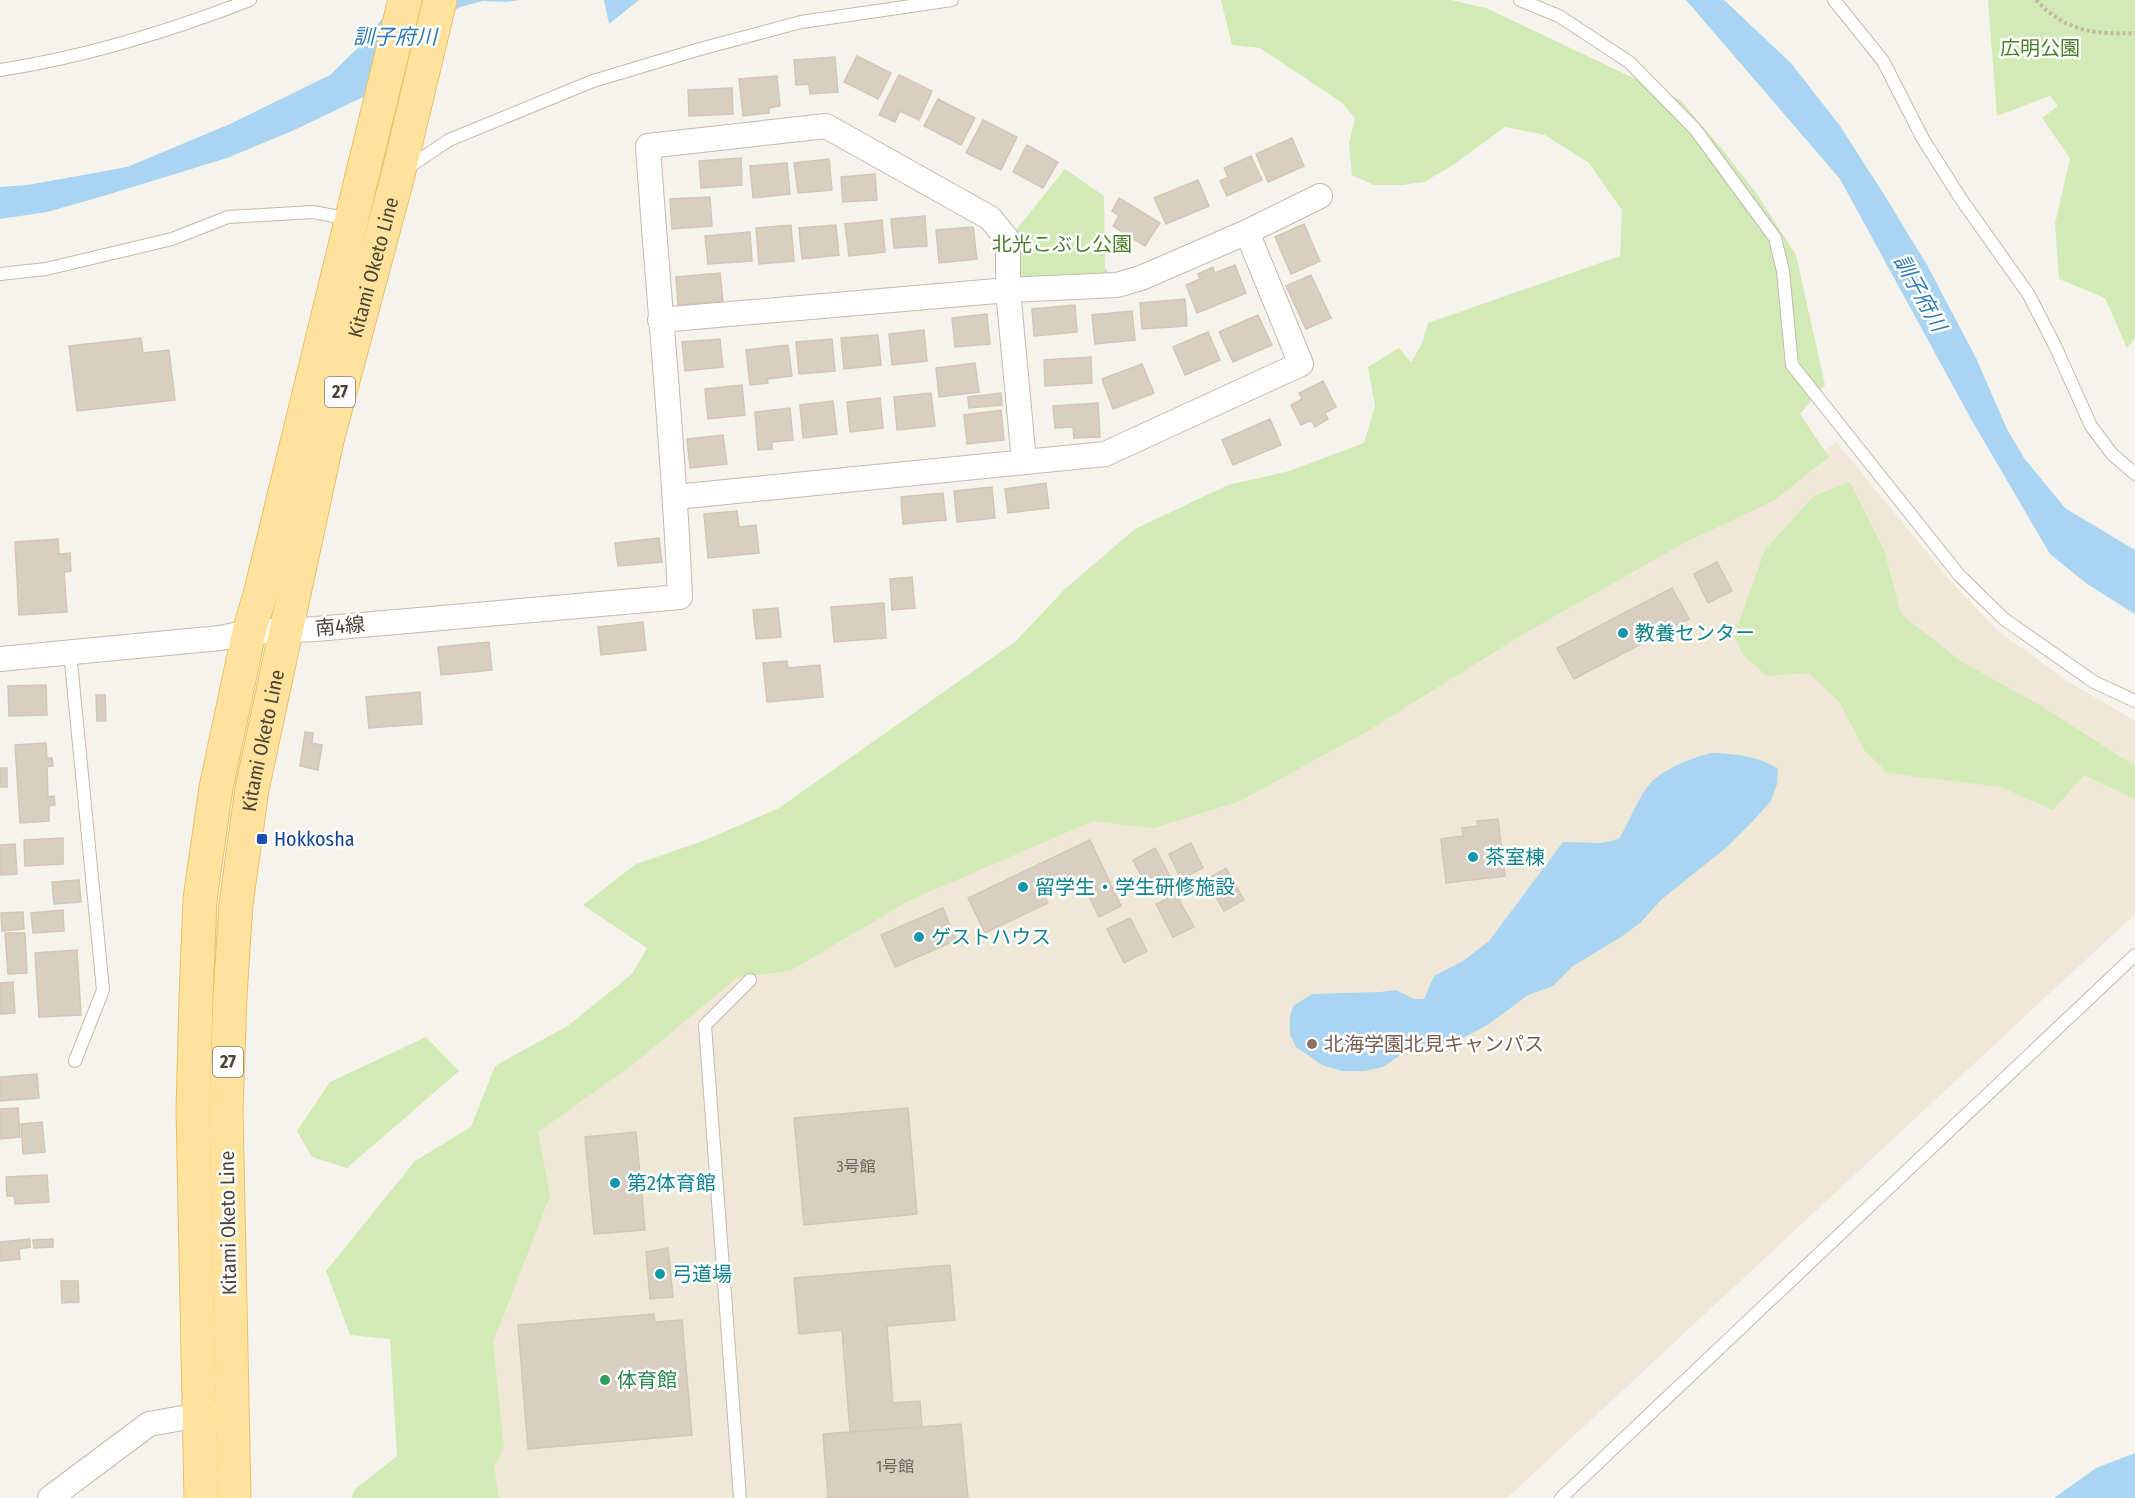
<svg xmlns="http://www.w3.org/2000/svg" width="2135" height="1498" viewBox="0 0 2135 1498" font-family="'Fira Sans Condensed','Noto Sans JP',sans-serif">
<rect width="100%" height="100%" fill="#f6f3ec"/>
<path fill="#efe8d6" d="M 1837,443 L 1952,583 L 1998,631 L 2069,682 L 2135,721 L 2135,914 L 1507,1498 L 412,1498 L 522,1121 L 736,968 L 1683,532 Z"/>
<path fill="#d2eab5" d="M 1221,0 L 1451,0 L 1486,8 L 1680,100 L 1722,149 L 1756,193 L 1796,255 L 1825,385 L 1800,414 L 1829,457 L 1773,501 L 1684,543 L 1525,633 L 1366,732 L 1240,801 L 1154,828 L 1093,821 L 910,900 L 790,971 L 738,977 L 636,1062 L 538,1132 L 550,1196 L 493,1342 L 504,1448 L 494,1467 L 499,1498 L 352,1498 L 354,1490 L 397,1456 L 390,1339 L 350,1335 L 326,1271 L 415,1161 L 471,1127 L 495,1066 L 569,1025 L 632,974 L 647,948 L 583,905 L 636,864 L 703,841 L 779,808 L 1016,641 L 1065,589 L 1135,529 L 1228,485 L 1289,471 L 1364,443 L 1375,406 L 1368,367 L 1399,348 L 1411,362 L 1422,344 L 1428,323 L 1620,256 L 1622,210 L 1589,163 L 1545,135 L 1505,127 L 1453,165 L 1424,182 L 1402,185 L 1374,185 L 1352,175 L 1349,144 L 1355,118 L 1341,102 L 1260,48 L 1232,45 Z
M 1988,0 L 2135,0 L 2135,338 L 2127,348 L 2105,298 L 2059,279 L 2055,224 L 2070,158 L 2042,118 L 2058,106 L 2050,96 L 1997,116 Z
M 1065,169 L 1104,196 L 1105,268 L 1117,285 L 1008,290 L 1008,240 Z
M 1850,482 L 1884,550 L 1901,614 L 1962,662 L 2038,704 L 2135,766 L 2135,799 L 2084,775 L 2053,810 L 2001,787 L 1888,773 L 1865,751 L 1840,703 L 1809,673 L 1767,676 L 1743,655 L 1734,636 L 1765,550 L 1814,496 Z
M 426,1037 L 459,1071 L 347,1168 L 312,1157 L 297,1131 L 330,1082 Z"/>
<path fill="#a9d4f2" d="M 418,0 L 520,0 L 507,2 L 483,1 L 460,7 L 436,22 L 378,90 L 290,132 L 227,158 L 100,197 L 47,212 L 0,219 L 0,187 L 28,185 L 127,167 L 230,124 L 330,75 L 360,46 L 390,9 Z
M 604,0 L 639,0 L 609,24 Z
M 1686,0 L 1724,0 L 1791,63 L 1840,126 L 1885,196 L 1927,265 L 1976,358 L 2007,429 L 2024,458 L 2065,508 L 2135,550 L 2135,614 L 2087,584 L 2050,554 L 1971,419 L 1840,179 Z
M 1711,753 C 1734,754 1758,755 1778,769 L 1777,784 L 1771,801 L 1752,822 L 1727,847 L 1662,899 L 1640,923 L 1621,937 L 1573,966 L 1553,986 L 1528,995 L 1489,1024 L 1444,1048 L 1412,1047 L 1383,1067 L 1364,1071 L 1342,1071 L 1322,1065 L 1296,1047 L 1290,1035 L 1290,1017 L 1293,1006 L 1312,994 L 1380,992 L 1396,990 L 1414,999 L 1424,999 L 1434,976 L 1463,961 L 1489,941 L 1563,842 L 1601,843 L 1619,839 C 1629,823 1635,804 1646,789 C 1657,771 1691,758 1711,753 Z
M 2135,1453 L 2135,1498 L 2054,1498 L 2096,1468 Z"/>
<path fill="#d8cfc1" stroke="#d3c7b4" stroke-width="1.5" d="M 857,56 L 891,73 L 878,99 L 844,82 Z
M 835,57 L 838,92 L 810,94 L 809,84 L 796,85 L 794,60 Z
M 899,75 L 932,91 L 919,120 L 900,111 L 895,122 L 879,115 Z
M 777,76 L 780,106 L 769,108 L 769,113 L 743,116 L 739,79 Z
M 732,88 L 733,114 L 689,116 L 688,90 Z
M 938,99 L 975,118 L 961,145 L 924,126 Z
M 983,120 L 1017,137 L 1001,170 L 966,153 Z
M 1292,138 L 1304,166 L 1268,182 L 1256,154 Z
M 1027,145 L 1058,162 L 1043,188 L 1013,172 Z
M 1251,156 L 1262,180 L 1227,196 L 1220,181 L 1228,177 L 1224,168 Z
M 741,158 L 742,185 L 701,188 L 699,161 Z
M 829,159 L 832,190 L 798,193 L 794,163 Z
M 787,163 L 790,194 L 753,198 L 750,166 Z
M 875,174 L 877,200 L 843,202 L 841,177 Z
M 1198,180 L 1209,206 L 1166,224 L 1154,198 Z
M 710,197 L 712,226 L 672,229 L 670,199 Z
M 1119,198 L 1160,223 L 1145,246 L 1113,226 L 1119,216 L 1112,211 Z
M 925,216 L 927,246 L 894,248 L 891,219 Z
M 882,220 L 885,252 L 849,256 L 845,224 Z
M 1304,224 L 1320,261 L 1291,274 L 1275,237 Z
M 791,225 L 794,261 L 759,264 L 756,228 Z
M 836,225 L 839,255 L 802,259 L 799,228 Z
M 973,227 L 977,259 L 939,263 L 936,230 Z
M 750,232 L 752,261 L 708,264 L 705,236 Z
M 1235,265 L 1246,293 L 1197,313 L 1186,285 L 1200,279 L 1198,274 L 1213,267 L 1215,273 Z
M 720,273 L 723,301 L 678,305 L 676,277 Z
M 1311,275 L 1331,318 L 1306,329 L 1286,286 Z
M 1185,299 L 1187,326 L 1142,329 L 1140,303 Z
M 1075,305 L 1077,332 L 1034,336 L 1032,309 Z
M 1132,311 L 1135,340 L 1095,344 L 1092,315 Z
M 987,314 L 990,344 L 955,347 L 952,318 Z
M 1258,315 L 1272,345 L 1233,362 L 1219,332 Z
M 924,330 L 927,361 L 892,365 L 889,334 Z
M 1208,332 L 1220,360 L 1185,375 L 1173,347 Z
M 878,335 L 881,365 L 844,369 L 841,338 Z
M 141,338 L 143,353 L 169,350 L 175,400 L 77,411 L 69,346 Z
M 720,339 L 723,367 L 685,371 L 682,342 Z
M 832,339 L 835,371 L 799,374 L 796,342 Z
M 788,345 L 792,376 L 767,379 L 768,383 L 750,385 L 746,350 Z
M 1091,357 L 1092,383 L 1045,386 L 1044,360 Z
M 975,363 L 979,392 L 939,397 L 936,368 Z
M 1142,364 L 1154,393 L 1113,409 L 1102,379 Z
M 1323,381 L 1336,407 L 1325,413 L 1328,419 L 1315,427 L 1311,420 L 1301,425 L 1291,405 L 1302,399 L 1299,393 Z
M 742,385 L 745,415 L 708,419 L 705,389 Z
M 931,393 L 935,426 L 897,430 L 894,397 Z
M 1001,393 L 1002,405 L 969,408 L 968,397 Z
M 880,398 L 883,428 L 850,432 L 847,402 Z
M 833,401 L 837,434 L 803,438 L 800,405 Z
M 1098,403 L 1100,437 L 1074,438 L 1073,427 L 1055,428 L 1053,406 Z
M 790,408 L 793,440 L 772,442 L 772,449 L 758,450 L 755,412 Z
M 1001,410 L 1004,440 L 967,444 L 964,415 Z
M 1270,419 L 1281,445 L 1233,465 L 1222,440 Z
M 723,435 L 727,464 L 690,468 L 687,439 Z
M 1046,483 L 1049,508 L 1008,513 L 1005,489 Z
M 992,487 L 995,518 L 957,522 L 954,491 Z
M 943,493 L 946,520 L 903,524 L 901,497 Z
M 737,511 L 739,527 L 756,525 L 759,553 L 708,558 L 704,514 Z
M 659,538 L 662,562 L 618,566 L 615,543 Z
M 58,539 L 59,554 L 70,553 L 71,571 L 64,572 L 67,612 L 19,615 L 15,542 Z
M 1717,562 L 1732,591 L 1708,603 L 1694,574 Z
M 912,577 L 915,608 L 892,610 L 890,579 Z
M 1672,588 L 1689,619 L 1574,679 L 1557,648 Z
M 884,603 L 886,638 L 834,642 L 831,607 Z
M 778,608 L 781,637 L 756,639 L 753,610 Z
M 643,622 L 646,650 L 601,655 L 598,627 Z
M 489,642 L 492,670 L 441,675 L 438,647 Z
M 787,661 L 788,668 L 820,665 L 823,697 L 767,702 L 763,663 Z
M 46,685 L 47,715 L 9,716 L 8,686 Z
M 420,692 L 422,724 L 369,728 L 366,697 Z
M 96,695 L 105,695 L 106,721 L 97,721 Z
M 305,732 L 313,733 L 312,743 L 322,745 L 318,770 L 300,766 Z
M 46,743 L 47,758 L 52,758 L 53,766 L 47,767 L 48,797 L 54,796 L 55,805 L 49,806 L 49,821 L 20,823 L 15,745 Z
M 0,768 L 7,768 L 7,787 L 0,787 Z
M 1498,819 L 1505,876 L 1446,883 L 1441,839 L 1463,836 L 1462,828 L 1478,826 L 1477,821 Z
M 63,838 L 63,864 L 25,866 L 24,840 Z
M 1090,840 L 1121,906 L 1099,917 L 1084,886 L 1077,889 L 1072,879 L 1043,893 L 1048,903 L 985,933 L 968,898 Z
M 1191,843 L 1203,868 L 1181,879 L 1169,854 Z
M 15,844 L 17,874 L 0,875 L 0,845 Z
M 1155,848 L 1173,882 L 1150,893 L 1133,860 Z
M 1226,868 L 1244,900 L 1224,911 L 1206,880 Z
M 79,880 L 81,902 L 54,904 L 52,882 Z
M 1176,894 L 1194,927 L 1173,937 L 1156,904 Z
M 943,908 L 956,940 L 895,967 L 881,935 Z
M 63,910 L 64,931 L 33,933 L 31,913 Z
M 23,912 L 24,929 L 2,931 L 1,913 Z
M 1130,918 L 1147,951 L 1124,963 L 1107,929 Z
M 5,933 L 25,933 L 27,973 L 8,974 Z
M 77,950 L 81,1015 L 39,1017 L 35,953 Z
M 13,982 L 15,1013 L 0,1014 L 0,983 Z
M 37,1074 L 39,1098 L 0,1101 L 0,1077 Z
M 18,1108 L 20,1137 L 0,1139 L 0,1109 Z
M 908,1108 L 917,1214 L 804,1225 L 794,1118 Z
M 42,1122 L 45,1152 L 23,1154 L 21,1124 Z
M 636,1132 L 645,1230 L 594,1234 L 585,1137 Z
M 47,1175 L 49,1202 L 15,1204 L 14,1196 L 7,1196 L 6,1177 Z
M 30,1239 L 30,1247 L 19,1249 L 20,1259 L 0,1261 L 0,1242 Z
M 53,1239 L 53,1247 L 34,1248 L 33,1240 Z
M 668,1248 L 673,1297 L 650,1299 L 646,1252 Z
M 950,1265 L 955,1320 L 887,1326 L 893,1403 L 920,1401 L 922,1427 L 850,1432 L 842,1330 L 799,1334 L 794,1278 Z
M 61,1281 L 78,1281 L 79,1302 L 62,1303 Z
M 654,1314 L 655,1322 L 682,1320 L 692,1435 L 528,1449 L 518,1325 Z
M 961,1424 L 968,1498 L 828,1498 L 823,1434 Z"/>
<g fill="none" stroke-linecap="round" stroke-linejoin="round">
<g stroke="#c2bbae" stroke-width="14">
<path id="service" d="M 1520,0 L 1559,16 L 1629,62 L 1695,129 L 1775,238 L 1783,271 L 1792,365 L 1959,575 L 2004,619 L 2094,682 L 2135,701
M 1834,0 L 1883,61 L 1923,139 L 1961,199 L 2029,295 L 2055,346 L 2091,426 L 2112,454 L 2135,474
M 0,70 C 86,57 170,31 250,0
M 406,169 L 449,140 L 593,81 L 700,49 L 801,22 L 952,0
M 0,274 L 46,269 L 172,239 L 228,217 L 313,212 L 350,219
M 70,652 L 103,990 L 75,1061
M 740,1498 L 705,1025 L 750,980
M 1561,1498 L 2135,955"/>
</g>
<g stroke="#c2bbae" stroke-width="26">
<path id="minor" d="M 660,320 L 1008,290 L 1117,285 L 1141,278 L 1247,232 L 1320,196
M 676,497 L 1105,454 L 1301,364 L 1247,232
M 0,659 L 220,638 L 249,632 L 316,629 L 680,597 C 674,446 658,296 648,146 L 826,126 L 990,218 L 1008,240 L 1008,290 L 1024,462
M 50,1498 L 149,1424 L 199,1415 L 215,1415"/>
</g>
<g stroke="#e6c16a" stroke-width="35">
<g id="primary">
<path d="M 201,1498 L 193,1110 L 196,999 L 200,899 L 216,788 L 249,632 L 260,595 L 405,0"/>
<path id="s1" d="M 234,1498 L 226,1110 L 230,996 L 236,904 L 252,789 L 327,440 L 398,175 L 440,0"/>
</g>
</g>
<path stroke="#c4b79f" stroke-width="4" stroke-dasharray="3 3" stroke-linecap="butt" d="M 2036,0 C 2065,31 2094,35 2135,33"/>
<use href="#service" stroke="#fff" stroke-width="12"/>
<use href="#minor" stroke="#fff" stroke-width="24"/>
<use href="#primary" stroke="#ffe39c" stroke-width="33"/>
</g>
<g fill="#0f9aa8" stroke="#fff" stroke-width="2">
<circle cx="1623" cy="633" r="6"/>
<circle cx="1473" cy="857" r="6"/>
<circle cx="1023" cy="887" r="6"/>
<circle cx="919" cy="937" r="6"/>
<circle cx="615" cy="1183" r="6"/>
<circle cx="660" cy="1274" r="6"/>
</g>
<rect fill="#1a4fb4" stroke="#fff" stroke-width="2" x="256" y="833" width="12" height="12" rx="3"/>
<circle fill="#8d6e63" stroke="#fff" stroke-width="2" cx="1312" cy="1044" r="6"/>
<circle fill="#2e9e5b" stroke="#fff" stroke-width="2" cx="605" cy="1380" r="6"/>
<g text-anchor="middle" dominant-baseline="central" stroke-width="5" stroke-linejoin="round" paint-order="stroke">
<g font-size="16" fill="#6e675b">
<text x="856" y="1166">3号館</text>
<text x="895" y="1466">1号館</text>
</g>
<g fill="#fff" stroke="#817c74" stroke-width="1.5">
<rect x="325" y="377" width="30" height="30" rx="4.5"/>
<rect x="213" y="1047" width="30" height="30" rx="4.5"/>
</g>
<g font-size="18" font-weight="bold" fill="#4b4439">
<text x="340" y="392">27</text>
<text x="228" y="1062">27</text>
</g>
<g font-size="20" fill="#4a7f2a" stroke="#fff">
<text x="2040" y="48">広明公園</text>
<text x="1062" y="244">北光こぶし公園</text>
</g>
<g font-size="20" fill="#4b4439" stroke="#fff">
<text stroke="none"><textPath href="#s1" startOffset="1246">Kitami Oketo Line</textPath></text>
<text transform="translate(340 626) rotate(-5)">南4線</text>
<text stroke="none"><textPath href="#s1" startOffset="760">Kitami Oketo Line</textPath></text>
<text transform="translate(228 1223) rotate(-91)">Kitami Oketo Line</text>
</g>
<g font-size="20" fill="#0d838f" stroke="#fff" text-anchor="start">
<text x="1635" y="633">教養センター</text>
<text x="1485" y="857">茶室棟</text>
<text x="1035" y="887">留学生・学生研修施設</text>
<text x="931" y="937">ゲストハウス</text>
<text x="627" y="1183">第2体育館</text>
<text x="672" y="1274">弓道場</text>
</g>
<g font-size="20" fill="#164399" stroke="#fff" text-anchor="start">
<text x="274" y="839">Hokkosha</text>
</g>
<g font-size="20" fill="#785e54" stroke="#fff" text-anchor="start">
<text x="1324" y="1044">北海学園北見キャンパス</text>
</g>
<g font-size="20" fill="#27864d" stroke="#fff" text-anchor="start">
<text x="617" y="1380">体育館</text>
</g>
<g font-size="21" font-style="italic" fill="#2e7ab2" stroke="#fff">
<text x="395" y="37">訓子府川</text>
<text transform="translate(1920 293) rotate(61)">訓子府川</text>
</g>
</g>
</svg>
